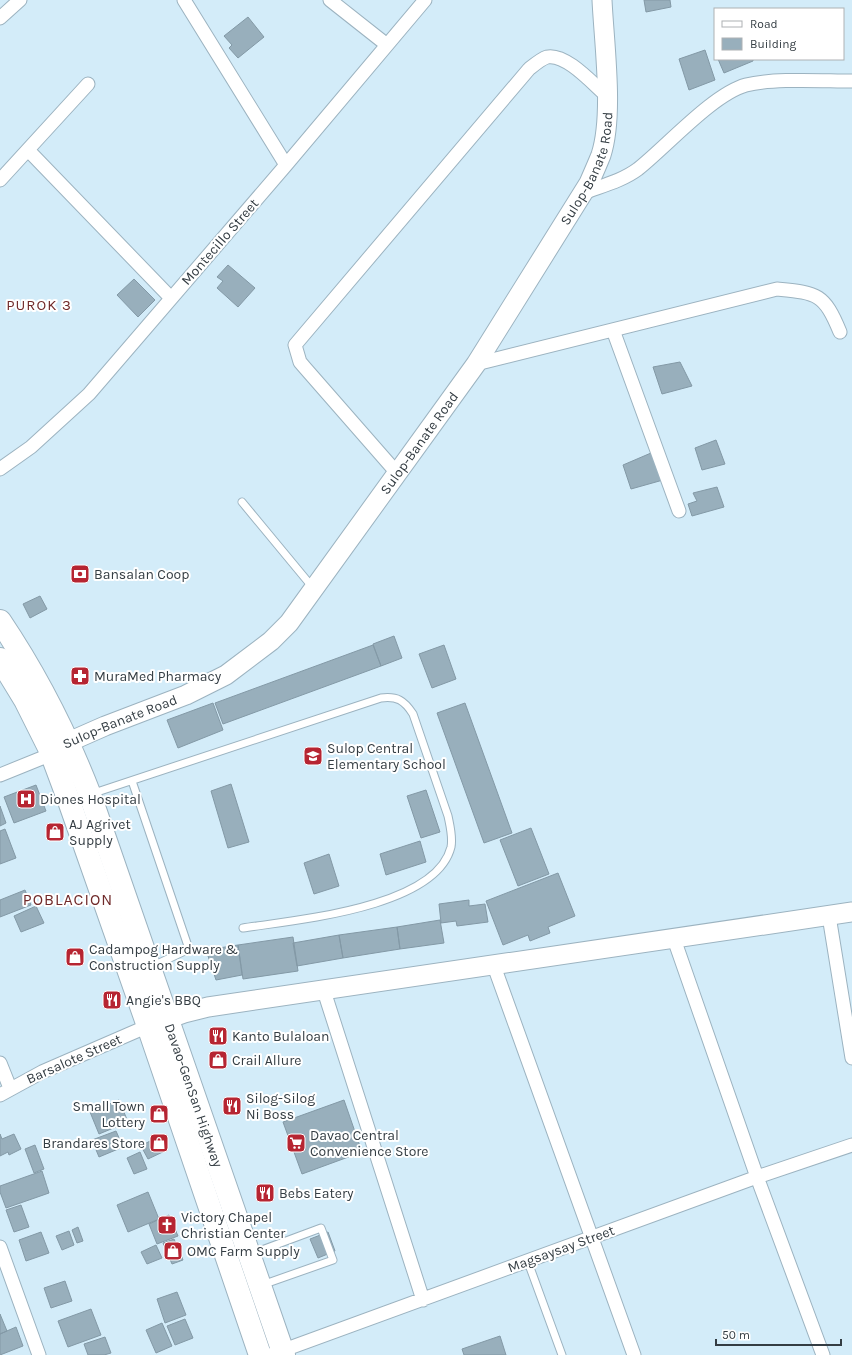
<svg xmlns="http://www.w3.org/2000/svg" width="852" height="1355" viewBox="0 0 852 1355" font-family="Karla,sans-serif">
<rect width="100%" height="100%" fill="#d3ecf9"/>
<path fill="#98afbc" stroke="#8399a6" d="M 644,0 L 670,0 L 671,7 L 646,12 Z
M 248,17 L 264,37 L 238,58 L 229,48 L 232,45 L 224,36 Z
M 705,50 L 715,80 L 689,90 L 679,59 Z
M 718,59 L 753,59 L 753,61 L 724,73 Z
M 228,265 L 255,288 L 238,307 L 217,288 L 223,281 L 217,277 Z
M 134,279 L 155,300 L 138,317 L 117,295 Z
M 680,362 L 692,386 L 662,394 L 653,367 Z
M 716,440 L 725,464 L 702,470 L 695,448 Z
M 651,453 L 663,480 L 631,489 L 623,465 Z
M 717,487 L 724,507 L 692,516 L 688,504 L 697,501 L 693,493 Z
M 40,596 L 47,609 L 30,618 L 23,604 Z
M 394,636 L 402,658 L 381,666 L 373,644 Z
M 373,645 L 381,666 L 223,724 L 215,703 Z
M 444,645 L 456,679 L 432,688 L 419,654 Z
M 213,703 L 223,730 L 178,748 L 167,720 Z
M 465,703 L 512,833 L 484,843 L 437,713 Z
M 231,784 L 249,842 L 228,848 L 211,791 Z
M 36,785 L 46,811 L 14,823 L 4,797 Z
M 426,790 L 440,832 L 421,838 L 407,796 Z
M 0,806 L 6,823 L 0,826 Z
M 531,828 L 549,874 L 518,886 L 500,840 Z
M 5,829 L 16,858 L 0,864 L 0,831 Z
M 420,841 L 426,862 L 386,875 L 380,854 Z
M 329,854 L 339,886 L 314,894 L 304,863 Z
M 558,873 L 575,916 L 548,927 L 550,933 L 530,941 L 528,935 L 503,945 L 486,901 Z
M 25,890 L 31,905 L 0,917 L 0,900 Z
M 469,900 L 469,906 L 485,904 L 488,922 L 457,926 L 456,921 L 441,923 L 439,904 Z
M 36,906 L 44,923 L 21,932 L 14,916 Z
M 440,920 L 444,943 L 400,949 L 397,927 Z
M 397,927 L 400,949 L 343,958 L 339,935 Z
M 339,935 L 343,958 L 297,966 L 293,943 Z
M 293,937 L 298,971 L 243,979 L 238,945 Z
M 238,945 L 242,975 L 216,980 L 206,950 Z
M 119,1100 L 128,1122 L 99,1134 L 90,1112 Z
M 344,1100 L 362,1152 L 302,1174 L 283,1122 Z
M 116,1131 L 123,1147 L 99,1157 L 92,1140 Z
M 0,1134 L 2,1139 L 14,1134 L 21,1149 L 9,1155 L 8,1152 L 0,1156 Z
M 159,1136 L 167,1150 L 148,1159 L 141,1146 Z
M 35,1145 L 44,1169 L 34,1173 L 25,1149 Z
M 140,1152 L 147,1169 L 134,1174 L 127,1158 Z
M 42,1171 L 49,1193 L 6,1208 L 0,1192 L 0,1186 Z
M 148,1192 L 159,1219 L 128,1232 L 117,1205 Z
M 21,1205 L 29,1227 L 14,1232 L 6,1210 Z
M 169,1215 L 178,1236 L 157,1244 L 149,1224 Z
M 78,1227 L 83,1241 L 77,1243 L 72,1230 Z
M 69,1231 L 74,1245 L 62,1250 L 56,1236 Z
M 41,1232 L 49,1253 L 26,1261 L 19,1240 Z
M 328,1232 L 335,1251 L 318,1258 L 310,1239 Z
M 174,1239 L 183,1260 L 172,1264 L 163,1243 Z
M 156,1245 L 162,1258 L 147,1264 L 141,1252 Z
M 65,1281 L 72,1301 L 51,1308 L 44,1288 Z
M 177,1292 L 186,1315 L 165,1323 L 157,1299 Z
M 91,1309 L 101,1335 L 68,1347 L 58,1321 Z
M 0,1314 L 7,1331 L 0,1334 Z
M 185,1319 L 193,1338 L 175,1345 L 167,1326 Z
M 162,1323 L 172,1346 L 156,1353 L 146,1330 Z
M 16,1327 L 23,1346 L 0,1355 L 0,1334 Z
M 500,1336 L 506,1355 L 464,1355 L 462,1349 Z
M 105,1337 L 111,1353 L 104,1355 L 88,1355 L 84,1344 Z"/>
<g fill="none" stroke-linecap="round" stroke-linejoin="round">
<g stroke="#9cb3c0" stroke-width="9">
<path id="lane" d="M 242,502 L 314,589
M 132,781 L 189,949 L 153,966
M 91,794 L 381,698 C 397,696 404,700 413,714 L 448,816 C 450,826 453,837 451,847 C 436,908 295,920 243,928
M 251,1254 L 321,1228 L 333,1260 L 262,1285
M 528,1262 L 562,1355"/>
</g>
<g stroke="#9cb3c0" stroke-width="15">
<path id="street" d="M 184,0 L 286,165
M 330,0 L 387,45
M 0,18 L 20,0
M 28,150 L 171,298
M 0,180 L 88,84
M 583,193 C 601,186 622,181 638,169 C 666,147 713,94 746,85 C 774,78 822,81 852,81
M 613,330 L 679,511
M 476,364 L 777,289 C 817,293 824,293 840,332
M 0,469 L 31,447 L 89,394 L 286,165 L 425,0
M 397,473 L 306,369 L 300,362 L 295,345 L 529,69 C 534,65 541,59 547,57 C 566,53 593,84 607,96
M 0,775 L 42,758 L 50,750
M 829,916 L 852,1058
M 674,939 L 757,1177 L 823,1355
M 494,966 L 634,1355
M 324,991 L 423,1300
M 0,1063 L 10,1088
M 0,1095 L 42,1072 L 148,1026
M 0,1247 L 39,1355
M 270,1355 L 757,1177 L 852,1145"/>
</g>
<g stroke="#9cb3c0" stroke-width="21">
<g id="secondary">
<path id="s1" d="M 55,748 L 105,726 L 186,695 L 226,675 L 271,641 L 289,623 L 476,364 L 589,183 C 593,174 597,165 601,155 C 614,115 604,43 602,0"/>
<path d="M 153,1024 L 184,1013 L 208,1007 L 852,912"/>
</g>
</g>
<g stroke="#9cb3c0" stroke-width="24">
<g id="highway">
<path id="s2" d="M 0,621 C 37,676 66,733 90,795 L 284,1355"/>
<path d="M 0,659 L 25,700 L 50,750 L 69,801 L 148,1026 L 260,1355"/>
</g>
</g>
<use href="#lane" stroke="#fff" stroke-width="7"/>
<use href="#street" stroke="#fff" stroke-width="13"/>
<use href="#secondary" stroke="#fff" stroke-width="19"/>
<use href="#highway" stroke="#fff" stroke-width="22"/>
</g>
<defs>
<g id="bank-square" transform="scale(1)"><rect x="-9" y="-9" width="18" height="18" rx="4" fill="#b62532" stroke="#fff"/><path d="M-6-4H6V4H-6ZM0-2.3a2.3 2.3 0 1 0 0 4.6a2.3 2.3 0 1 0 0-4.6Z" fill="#fff"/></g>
<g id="pharmacy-square" transform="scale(1)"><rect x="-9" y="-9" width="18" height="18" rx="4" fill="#b62532" stroke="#fff"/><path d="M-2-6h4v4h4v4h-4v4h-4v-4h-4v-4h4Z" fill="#fff"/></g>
<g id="school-square" transform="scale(1)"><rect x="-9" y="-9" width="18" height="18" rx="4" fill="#b62532" stroke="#fff"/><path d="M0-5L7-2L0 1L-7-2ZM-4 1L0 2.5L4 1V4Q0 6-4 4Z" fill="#fff"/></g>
<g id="hospital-square" transform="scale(1)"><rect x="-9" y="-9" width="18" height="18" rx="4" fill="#b62532" stroke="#fff"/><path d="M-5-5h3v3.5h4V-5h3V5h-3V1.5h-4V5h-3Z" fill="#fff"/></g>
<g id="shop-square" transform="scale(1)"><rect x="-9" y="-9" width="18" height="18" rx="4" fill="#b62532" stroke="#fff"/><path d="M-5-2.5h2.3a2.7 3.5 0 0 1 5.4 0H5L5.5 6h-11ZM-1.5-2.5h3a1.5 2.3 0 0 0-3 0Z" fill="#fff"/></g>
<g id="restaurant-square" transform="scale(1)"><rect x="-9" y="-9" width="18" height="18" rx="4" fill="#b62532" stroke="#fff"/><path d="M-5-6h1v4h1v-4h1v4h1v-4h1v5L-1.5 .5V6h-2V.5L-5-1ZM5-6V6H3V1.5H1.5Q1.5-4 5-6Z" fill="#fff"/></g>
<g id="supermarket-square" transform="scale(1)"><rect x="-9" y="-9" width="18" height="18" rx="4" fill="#b62532" stroke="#fff"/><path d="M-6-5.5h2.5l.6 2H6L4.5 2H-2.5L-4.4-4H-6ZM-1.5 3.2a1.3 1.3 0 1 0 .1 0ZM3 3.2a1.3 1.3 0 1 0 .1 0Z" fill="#fff"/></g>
<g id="church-square" transform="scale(1)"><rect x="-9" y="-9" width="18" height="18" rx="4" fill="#b62532" stroke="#fff"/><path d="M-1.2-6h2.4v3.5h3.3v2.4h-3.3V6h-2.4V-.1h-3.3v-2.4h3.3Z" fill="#fff"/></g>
</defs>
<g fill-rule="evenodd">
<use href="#bank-square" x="80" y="574"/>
<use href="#pharmacy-square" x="80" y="676"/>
<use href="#school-square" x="313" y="756"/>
<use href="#hospital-square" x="26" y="799"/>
<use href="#shop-square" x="55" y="832"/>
<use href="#shop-square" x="75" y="957"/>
<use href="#restaurant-square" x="112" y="1000"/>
<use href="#restaurant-square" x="218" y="1036"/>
<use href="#shop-square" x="218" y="1060"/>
<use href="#restaurant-square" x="232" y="1106"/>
<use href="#shop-square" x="159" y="1114"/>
<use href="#shop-square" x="159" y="1143"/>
<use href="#supermarket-square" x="296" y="1143"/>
<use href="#restaurant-square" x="265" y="1193"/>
<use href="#church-square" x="167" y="1225"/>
<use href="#shop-square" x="173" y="1251"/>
</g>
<g text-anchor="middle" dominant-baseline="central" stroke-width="4" stroke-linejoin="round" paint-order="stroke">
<g font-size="14" fill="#343d43" stroke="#fff">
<text stroke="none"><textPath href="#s1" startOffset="814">Sulop-Banate Road</textPath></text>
<text transform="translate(220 242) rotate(-49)">Montecillo Street</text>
<text stroke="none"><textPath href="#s1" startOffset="490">Sulop-Banate Road</textPath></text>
<text stroke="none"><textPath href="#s1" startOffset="70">Sulop-Banate Road</textPath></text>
<text transform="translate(74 1059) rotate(-24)">Barsalote Street</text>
<text stroke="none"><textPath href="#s2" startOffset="514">Davao-GenSan Highway</textPath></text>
<text transform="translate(561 1249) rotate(-20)">Magsaysay Street</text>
</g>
<g font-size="14" fill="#343d43" stroke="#fff" text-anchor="start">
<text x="94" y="574">Bansalan Coop</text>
<text x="94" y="676">MuraMed Pharmacy</text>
<text x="327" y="748">Sulop Central<tspan x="327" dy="16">Elementary School</tspan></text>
<text x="40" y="799">Diones Hospital</text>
<text x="69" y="824">AJ Agrivet<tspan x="69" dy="16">Supply</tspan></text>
<text x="89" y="949">Cadampog Hardware &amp;<tspan x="89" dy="16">Construction Supply</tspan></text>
<text x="126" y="1000">Angie's BBQ</text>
<text x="232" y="1036">Kanto Bulaloan</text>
<text x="232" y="1060">Crail Allure</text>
<text x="246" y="1098">Silog-Silog<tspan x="246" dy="16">Ni Boss</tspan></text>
<text x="145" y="1106" text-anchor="end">Small Town<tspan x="145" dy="16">Lottery</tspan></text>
<text x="310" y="1135">Davao Central<tspan x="310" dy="16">Convenience Store</tspan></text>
<text x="145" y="1143" text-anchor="end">Brandares Store</text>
<text x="279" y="1193">Bebs Eatery</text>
<text x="181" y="1217">Victory Chapel<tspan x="181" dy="16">Christian Center</tspan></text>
<text x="187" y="1251">OMC Farm Supply</text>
</g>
<g font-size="15" letter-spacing="1" fill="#702a2a" stroke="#fff">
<text x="39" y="305">PUROK 3</text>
</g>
<g font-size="16" letter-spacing="1" fill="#702a2a" stroke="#fff">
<text x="68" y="899">POBLACION</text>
</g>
</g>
<rect x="714" y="8" width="130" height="52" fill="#ffffff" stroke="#aeb1b4"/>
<rect x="722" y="21" width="20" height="6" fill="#ffffff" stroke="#aeb1b4"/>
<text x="750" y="28" font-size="12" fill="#343d43">Road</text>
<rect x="722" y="38" width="20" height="12" fill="#98afbc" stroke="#aeb1b4"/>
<text x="750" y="48" font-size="12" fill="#343d43">Building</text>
<path d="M716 1339v6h125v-6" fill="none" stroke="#343d43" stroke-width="2"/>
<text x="722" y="1339" font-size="12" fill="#343d43" stroke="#ffffff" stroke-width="3" paint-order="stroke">50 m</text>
</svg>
